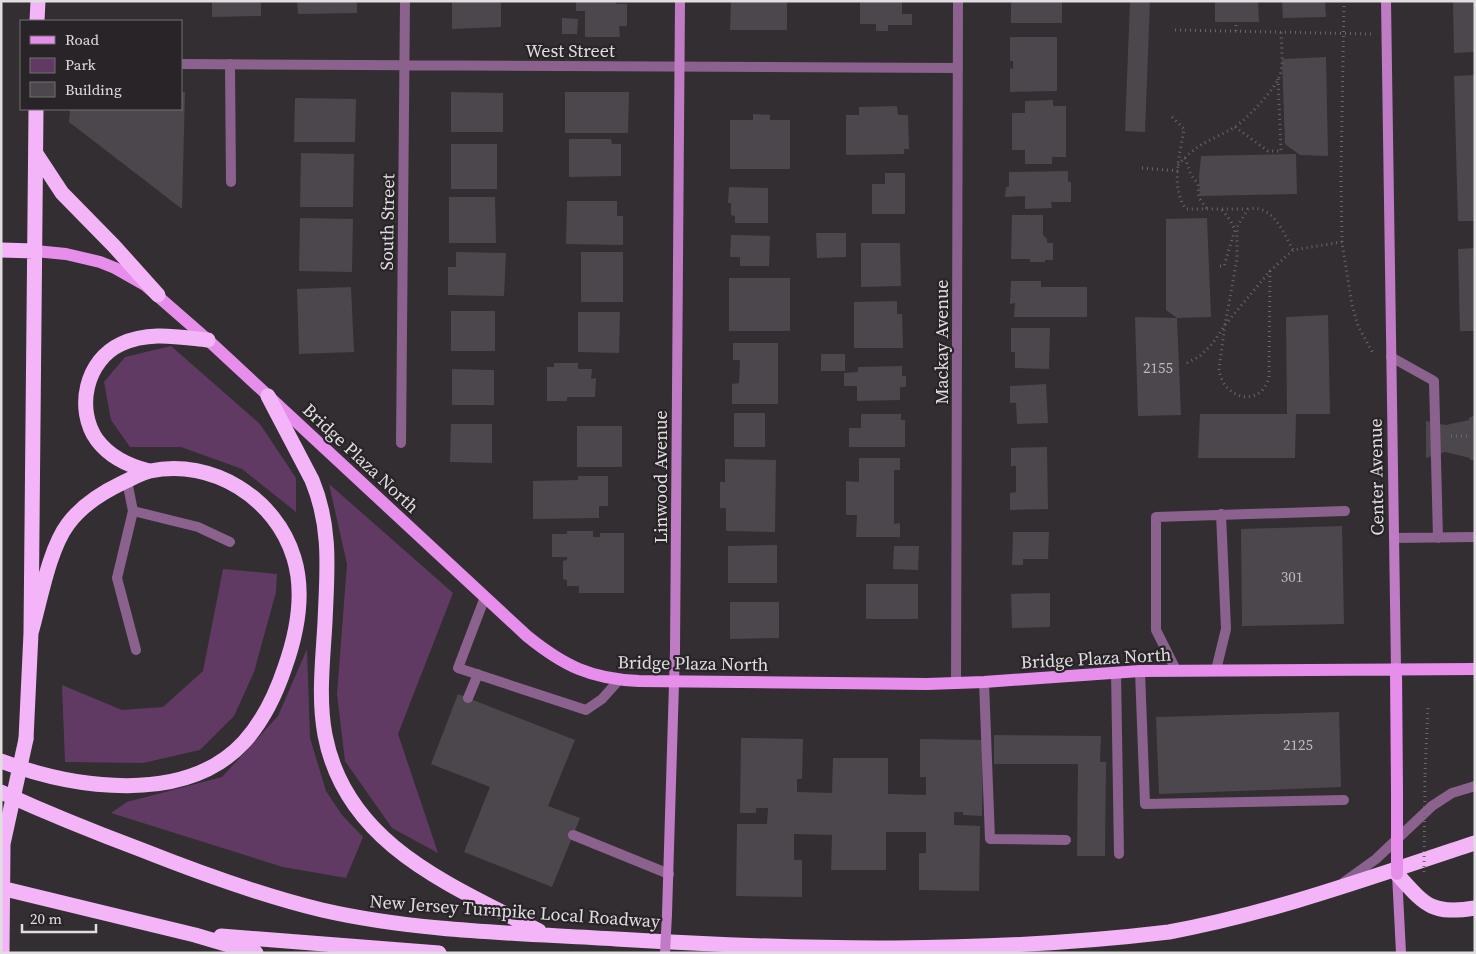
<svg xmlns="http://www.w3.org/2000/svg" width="1476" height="954" viewBox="0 0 1476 954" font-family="'Source Serif 4',serif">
<rect width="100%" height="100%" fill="#322e32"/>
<path fill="#613a64" d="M 171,346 L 260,424 L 296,478 L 296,512 L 242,469 L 181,447 L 130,447 L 111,420 L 104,382 L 125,357 Z
M 329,484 L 453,593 L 398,734 L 438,853 L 392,828 L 345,761 L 337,694 L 347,564 Z
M 223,569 L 277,574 L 276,592 L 254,672 L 234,716 L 200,750 L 143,763 L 65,762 L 62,685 L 122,710 L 163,707 L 203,671 Z
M 307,649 L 310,738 L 326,791 L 342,815 L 363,837 L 346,878 L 283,867 L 111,813 L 127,802 L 222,777 L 278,716 Z"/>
<path fill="#4c474c" d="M 212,1 L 261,1 L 261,16 L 212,17 Z
M 297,1 L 357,1 L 357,13 L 298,14 Z
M 452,1 L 501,1 L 501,27 L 452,29 Z
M 576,1 L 617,1 L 616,4 L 627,4 L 627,26 L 619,26 L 620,37 L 585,37 L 585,11 L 576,11 Z
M 731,1 L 787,1 L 787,30 L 730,30 Z
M 860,1 L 902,1 L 902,14 L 912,14 L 912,25 L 888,25 L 888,31 L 876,31 L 876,24 L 860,24 Z
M 1017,1 L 1062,1 L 1062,23 L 1011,23 L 1011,2 Z
M 1130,1 L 1150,1 L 1145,132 L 1125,131 Z
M 1215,1 L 1258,1 L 1259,22 L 1215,22 Z
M 1282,1 L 1325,1 L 1326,17 L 1283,18 Z
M 1453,1 L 1475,1 L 1475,52 L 1454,53 Z
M 562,18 L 578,19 L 577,34 L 562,34 Z
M 1010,37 L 1057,37 L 1057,91 L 1010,92 L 1010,68 L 1013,69 L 1013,61 L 1010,61 Z
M 1326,57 L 1328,156 L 1300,155 L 1285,144 L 1282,59 Z
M 1475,75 L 1475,221 L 1458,221 L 1454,76 Z
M 181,92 L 185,92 L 182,209 L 69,122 L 70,109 L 181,109 Z
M 451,92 L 503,93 L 503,132 L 451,132 Z
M 565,92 L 629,92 L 628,133 L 565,133 Z
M 295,98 L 356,99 L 355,142 L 294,142 Z
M 1053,100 L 1053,106 L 1066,106 L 1066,157 L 1052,157 L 1052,164 L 1025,164 L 1025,150 L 1012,150 L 1012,113 L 1025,113 L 1025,101 Z
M 897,106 L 898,115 L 908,115 L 909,149 L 904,149 L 904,154 L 846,155 L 846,115 L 859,115 L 859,107 Z
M 753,114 L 770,115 L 770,120 L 790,120 L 790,169 L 730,169 L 730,120 L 753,120 Z
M 569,139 L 611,139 L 612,144 L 621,144 L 621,176 L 569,177 Z
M 451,144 L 497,144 L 497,189 L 451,189 Z
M 301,153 L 354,154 L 353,207 L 300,207 Z
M 1296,154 L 1297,194 L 1200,196 L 1199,177 L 1201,156 Z
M 1068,171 L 1068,182 L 1071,182 L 1071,202 L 1051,202 L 1052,208 L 1025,209 L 1025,196 L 1005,197 L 1006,187 L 1009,187 L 1009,172 Z
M 885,173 L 905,173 L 905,214 L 872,214 L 872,184 L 885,184 Z
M 729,187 L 768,188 L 768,223 L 735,223 L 735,216 L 731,215 L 731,203 L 728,203 Z
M 449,197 L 495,197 L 496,243 L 449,243 Z
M 567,201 L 617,201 L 617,216 L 623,216 L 623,245 L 566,244 Z
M 1012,215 L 1043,215 L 1043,235 L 1047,239 L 1047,243 L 1053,243 L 1053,260 L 1045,260 L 1045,262 L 1030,262 L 1030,259 L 1011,259 Z
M 300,218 L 353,219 L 352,272 L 299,271 Z
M 1207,218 L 1211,317 L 1177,318 L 1166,310 L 1166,219 Z
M 816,233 L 846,233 L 846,257 L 817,258 Z
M 731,235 L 770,236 L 769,266 L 740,266 L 740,257 L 730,257 Z
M 861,243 L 900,243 L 901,286 L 861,287 Z
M 1475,248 L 1475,331 L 1460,331 L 1458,249 Z
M 456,252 L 506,253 L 504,296 L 448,295 L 448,267 L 456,267 Z
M 581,252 L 623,252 L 623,302 L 581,302 Z
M 729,278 L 790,278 L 790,331 L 729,331 Z
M 1011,281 L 1041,281 L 1041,287 L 1087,287 L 1087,317 L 1014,317 L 1015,303 L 1010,304 Z
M 351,287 L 354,352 L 299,354 L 297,289 Z
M 897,301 L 897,314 L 902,314 L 903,348 L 854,348 L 854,302 Z
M 451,311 L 495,311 L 495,351 L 451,351 Z
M 578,312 L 620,312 L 619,353 L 578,352 Z
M 1328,315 L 1330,414 L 1296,414 L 1295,458 L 1198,458 L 1200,414 L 1287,414 L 1286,317 Z
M 1135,317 L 1177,318 L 1181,415 L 1138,416 Z
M 1011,328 L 1050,328 L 1049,369 L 1015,368 L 1015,352 L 1011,352 Z
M 733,343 L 778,343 L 778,404 L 732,404 L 732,384 L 739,383 L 740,360 L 733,360 Z
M 821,354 L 845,354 L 845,371 L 821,371 Z
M 554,363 L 578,363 L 578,369 L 592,369 L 591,379 L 596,378 L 595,397 L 567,397 L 567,401 L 547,401 L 547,367 L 554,367 Z
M 902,366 L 902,376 L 906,376 L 906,387 L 900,387 L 900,400 L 857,401 L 857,386 L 844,386 L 844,373 L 858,372 L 858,367 Z
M 452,369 L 494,370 L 494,405 L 452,405 Z
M 1046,384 L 1048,423 L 1017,424 L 1016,403 L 1010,403 L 1010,386 Z
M 734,413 L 765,413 L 765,447 L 734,447 Z
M 861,414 L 901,414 L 901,420 L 905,420 L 905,447 L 849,447 L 849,428 L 861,428 Z
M 1475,415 L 1475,460 L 1470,460 L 1470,458 L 1445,452 L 1426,458 L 1426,421 L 1446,425 L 1469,420 L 1469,418 Z
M 451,424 L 492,424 L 492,463 L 450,462 Z
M 577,426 L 622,426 L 622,467 L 577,467 Z
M 1047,447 L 1048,509 L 1010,510 L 1010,493 L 1016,492 L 1016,466 L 1011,466 L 1011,448 Z
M 859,458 L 900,458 L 900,470 L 894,470 L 894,524 L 900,523 L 900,537 L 856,537 L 857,515 L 846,515 L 846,481 L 859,482 Z
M 725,459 L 776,460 L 775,532 L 726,531 L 726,508 L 720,508 L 720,482 L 725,482 Z
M 578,476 L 608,476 L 608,506 L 599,506 L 599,518 L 533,519 L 533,481 L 578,480 Z
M 1342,526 L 1344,624 L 1242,626 L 1241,529 Z
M 567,531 L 593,531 L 593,537 L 600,537 L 600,533 L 624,533 L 624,593 L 579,593 L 579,586 L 567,586 L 567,580 L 563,579 L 563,561 L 567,560 L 567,557 L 552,557 L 552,534 L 567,534 Z
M 1013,532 L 1049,532 L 1048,559 L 1023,559 L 1023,565 L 1012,565 Z
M 777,545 L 777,583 L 728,583 L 728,546 Z
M 894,546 L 919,546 L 918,570 L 893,569 Z
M 866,584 L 918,584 L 918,619 L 866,619 Z
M 1050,593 L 1050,627 L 1012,628 L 1011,594 Z
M 730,602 L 779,602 L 779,638 L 730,639 Z
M 458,694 L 575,740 L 548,806 L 580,818 L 552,887 L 464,852 L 490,787 L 431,764 Z
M 1339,712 L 1341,787 L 1159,794 L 1156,717 Z
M 994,735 L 1101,736 L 1100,762 L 1106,762 L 1105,856 L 1077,856 L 1078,764 L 994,764 Z
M 741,738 L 803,739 L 802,779 L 797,779 L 797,792 L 832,793 L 833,758 L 888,758 L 888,794 L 926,795 L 926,777 L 920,777 L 920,739 L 983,740 L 982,816 L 963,815 L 963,812 L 954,812 L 954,825 L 980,826 L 979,891 L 919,890 L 919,853 L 926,853 L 926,832 L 886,832 L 886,870 L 831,870 L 832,835 L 794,834 L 794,860 L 802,860 L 802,897 L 736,896 L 737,824 L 767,824 L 768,808 L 756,808 L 756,813 L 740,813 Z"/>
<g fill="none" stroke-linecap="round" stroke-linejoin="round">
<path stroke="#6a676a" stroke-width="3" stroke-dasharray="1 4" stroke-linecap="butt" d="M 1344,1 L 1341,177 L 1342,242 L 1352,305 L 1358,326 L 1374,355
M 1175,30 L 1371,34
M 1236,31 L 1236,22
M 1172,117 L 1184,129 C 1180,154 1170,187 1186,209 L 1247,209
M 1235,127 L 1268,151 L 1281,151 L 1278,78
M 1185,158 L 1191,175 L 1198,184 L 1199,198 L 1207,209
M 1178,165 C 1198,142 1211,141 1235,127 C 1248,118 1275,89 1280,75 C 1284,62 1281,45 1281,32
M 1142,168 L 1178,171
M 1222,210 L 1230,220 L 1235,230
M 1220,266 L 1224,266 L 1235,230
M 1270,271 L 1269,377 C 1261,409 1222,399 1219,369 L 1225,325 L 1237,259 L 1237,227 L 1248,209 C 1273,204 1283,232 1293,250
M 1187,363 L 1200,356 L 1213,343 L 1225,325 L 1270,271 L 1293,250 L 1342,242
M 1451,436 L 1469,436
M 1425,774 L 1428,706"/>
<path stroke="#8b618e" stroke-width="10" d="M 230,64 L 231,182
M 1391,357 L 1434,381 L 1438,538
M 127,481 L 133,511 L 117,578 L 136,650
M 133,511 L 198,527 L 230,542
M 1394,538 L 1475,537
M 485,597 L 458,668 L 586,710 L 602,699 L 619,680
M 1176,670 L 1156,630 L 1156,517 L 1345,511
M 1216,670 L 1226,629 L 1221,514
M 1140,671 L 1145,804 L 1344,800
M 1116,672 L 1119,854
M 984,682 L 990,839 L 1066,840
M 468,698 L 478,674
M 573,835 L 669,874
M 1344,882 L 1376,859 L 1432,806 L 1452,793 L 1475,786"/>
<path stroke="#8b618e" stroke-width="10" d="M 181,64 L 958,68
M 401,443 L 405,1
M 956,683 L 958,1"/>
<path stroke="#bf7bc3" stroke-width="10" d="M 1386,1 L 1396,669
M 1397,874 L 1401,953
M 667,914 L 675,651 L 680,1"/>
<path stroke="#e78eec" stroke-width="12" d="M 35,251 L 66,254 L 100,262 L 115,268 L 145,285 L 208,340 L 527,636 C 564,666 591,679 639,681 L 927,684 L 984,682 L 1140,671 L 1475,669
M 1396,669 L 1397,791"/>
<path stroke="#f4b5f8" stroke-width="15" d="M 37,21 L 38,1
M 37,155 L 62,193 L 114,246 L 158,295
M 1,250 L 35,251
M 268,396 L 312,480 C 332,528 327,572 325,622 C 323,659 318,698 325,735 C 346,845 451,885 539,931
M 149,471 C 129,466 109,456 97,440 C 75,409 86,360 121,344 C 149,331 178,337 208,340
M 26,739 L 31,633 L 36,109
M 1,761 C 73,788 185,806 244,742 C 263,721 276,694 285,667 C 297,633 305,594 294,558 C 276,498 212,458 150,471 C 141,473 131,479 122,483 C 101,493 82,505 68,524 C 49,549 40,602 31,633
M 1,792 C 47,813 94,832 142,850 C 200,873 260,895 322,910 C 418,932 518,933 616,939 C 800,950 986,954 1169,932 C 1273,913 1374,876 1475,843
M 1397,874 C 1425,905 1431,915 1475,908
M 1,888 L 195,935 L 256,953
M 221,936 L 439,953"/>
<path stroke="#6a676a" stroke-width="3" stroke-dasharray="1 4" stroke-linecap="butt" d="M 1424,872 L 1425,774"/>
<path stroke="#bf7bc3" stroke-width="10" d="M 665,953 L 667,914"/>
<path stroke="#e78eec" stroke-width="12" d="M 1397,874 L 1397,791"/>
<path stroke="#f4b5f8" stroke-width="15" d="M 2,953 L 3,844 L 26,739"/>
</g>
<g text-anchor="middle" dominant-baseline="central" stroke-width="4.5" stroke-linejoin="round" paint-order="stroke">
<g font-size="15" fill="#bcb8bc">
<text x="1158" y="367">2155</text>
<text x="1292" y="576">301</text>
<text x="1298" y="744">2125</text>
</g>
<g font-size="18" fill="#e1dee1" stroke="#282428">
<text x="570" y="50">West Street</text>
<text transform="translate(387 222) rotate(-89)">South Street</text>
<text transform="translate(941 342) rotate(-90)">Mackay Avenue</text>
<text transform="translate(361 458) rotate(43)">Bridge Plaza North</text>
<text transform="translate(660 477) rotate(-90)">Linwood Avenue</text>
<text transform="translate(1376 477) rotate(-91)">Center Avenue</text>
<text transform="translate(1096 658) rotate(-3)">Bridge Plaza North</text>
<text transform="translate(693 663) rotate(1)">Bridge Plaza North</text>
<text transform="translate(515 911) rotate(4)">New Jersey Turnpike Local Roadway</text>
</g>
</g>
<rect width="1476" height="954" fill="none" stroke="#e1dee1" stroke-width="5"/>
<rect x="20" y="20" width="162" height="90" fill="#282428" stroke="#726e72"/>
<rect x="30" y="36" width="25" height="8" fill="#e78eec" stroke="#726e72"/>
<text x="65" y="45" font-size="15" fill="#e1dee1">Road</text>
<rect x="30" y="58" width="25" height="15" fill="#613a64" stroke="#726e72"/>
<text x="65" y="70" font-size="15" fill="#e1dee1">Park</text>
<rect x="30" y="82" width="25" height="15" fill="#4c474c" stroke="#726e72"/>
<text x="65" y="95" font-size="15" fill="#e1dee1">Building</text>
<path d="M22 924v8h74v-8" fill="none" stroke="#e1dee1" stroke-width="2.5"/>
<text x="30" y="924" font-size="15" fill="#e1dee1" stroke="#282428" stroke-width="4" paint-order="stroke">20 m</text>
</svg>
